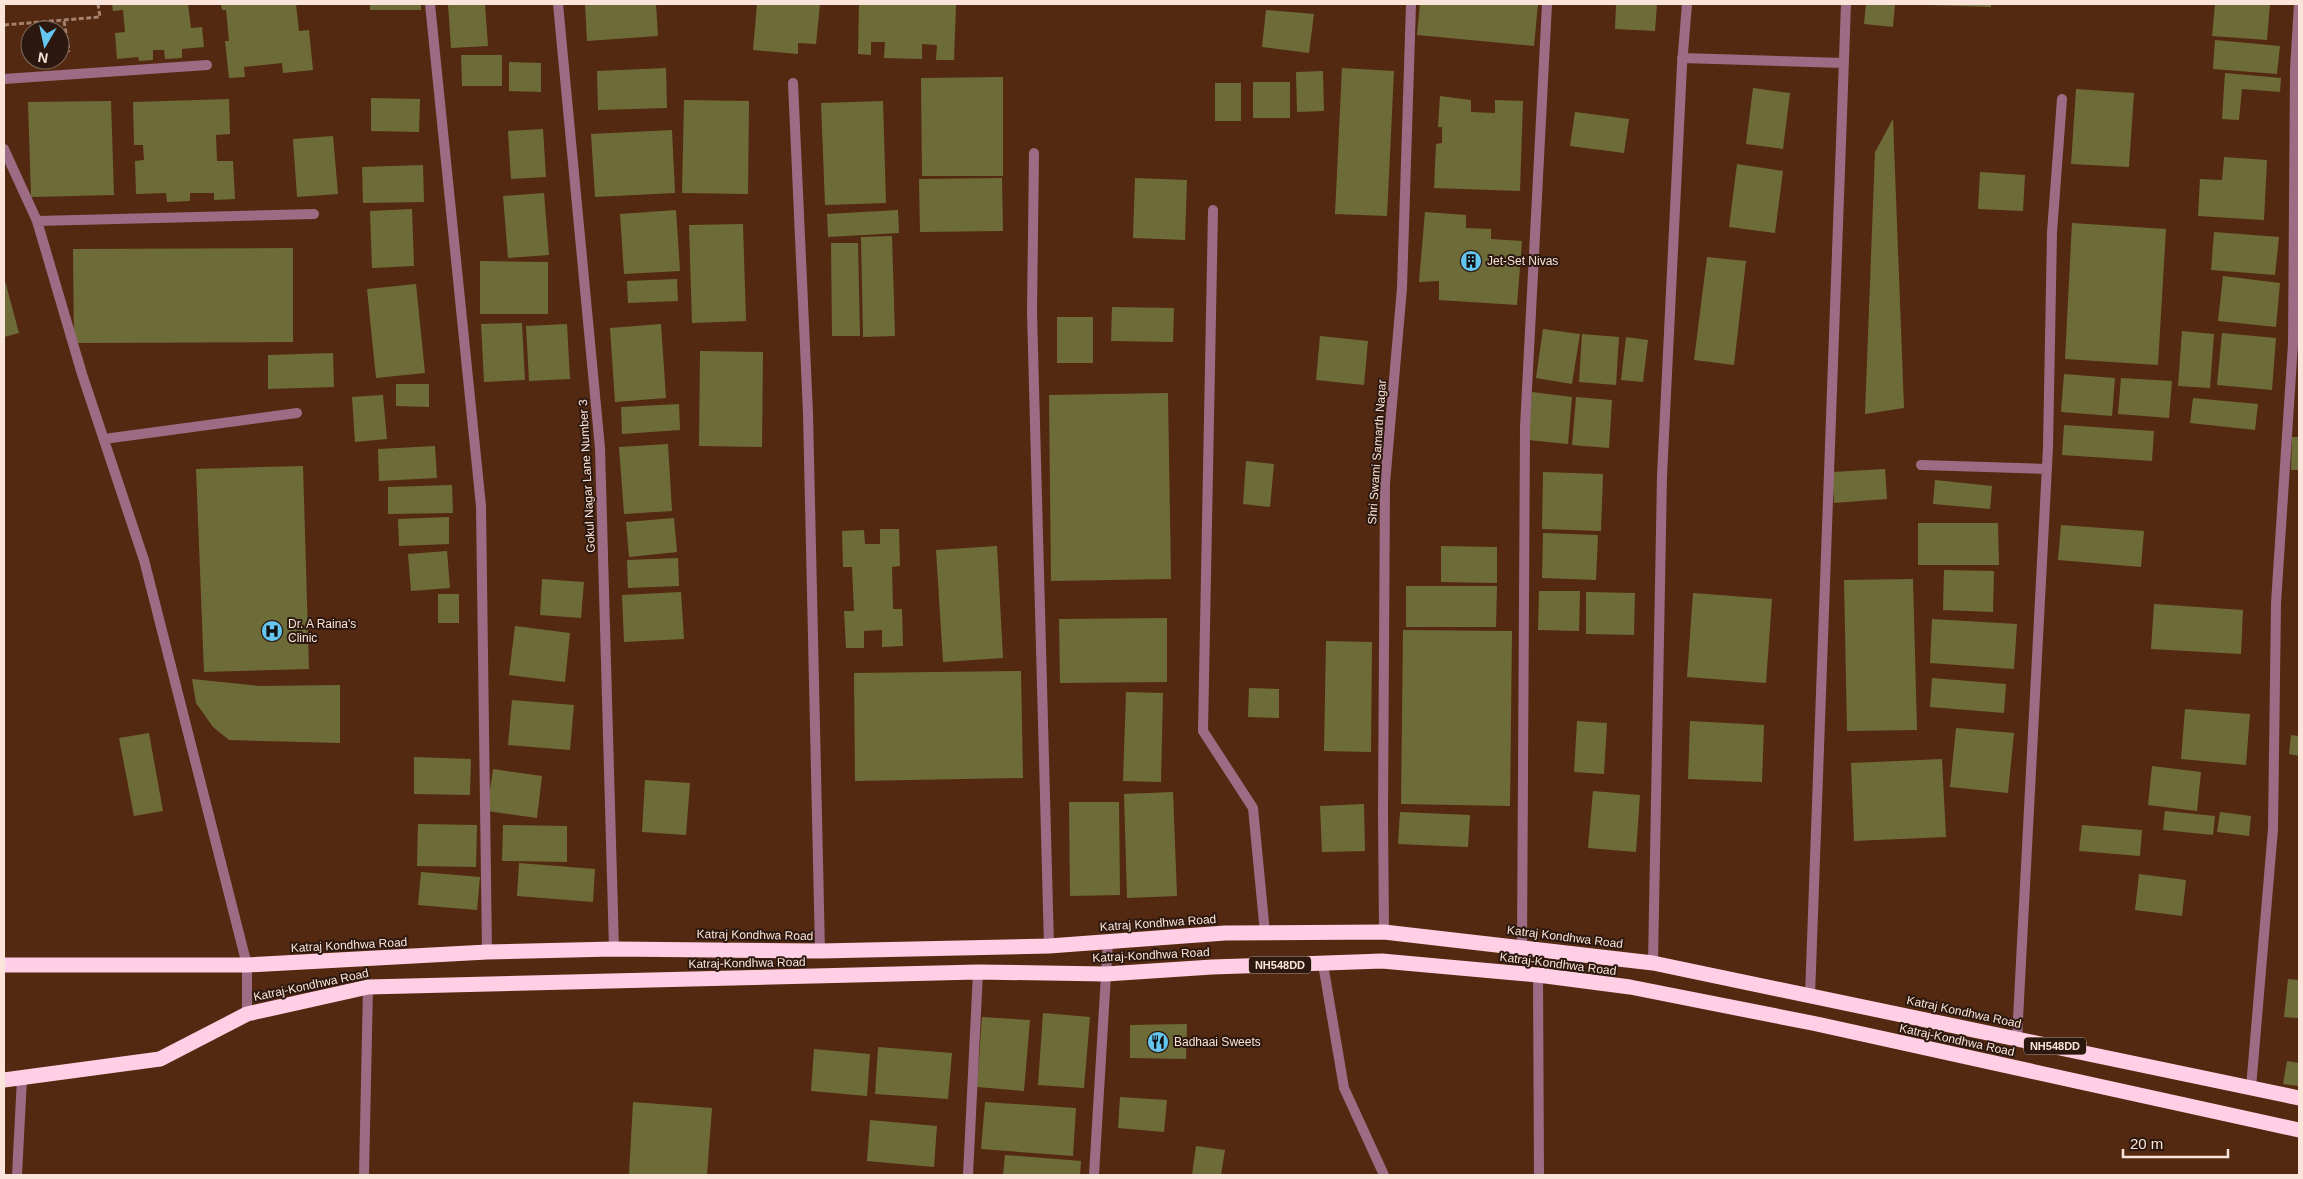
<svg xmlns="http://www.w3.org/2000/svg" width="2303" height="1179" viewBox="0 0 2303 1179" font-family="Helvetica,sans-serif">
<rect width="100%" height="100%" fill="#542911"/>
<path fill="#6d6c39" d="M 112,4 L 188,4 L 191,28 L 202,27 L 204,47 L 182,49 L 182,58 L 165,59 L 164,50 L 153,50 L 153,60 L 139,61 L 138,57 L 117,59 L 115,33 L 125,32 L 123,10 L 113,11 Z
M 221,4 L 296,4 L 299,31 L 309,30 L 313,70 L 283,73 L 282,63 L 244,67 L 245,77 L 229,78 L 225,41 L 229,41 L 226,10 L 222,10 Z
M 370,4 L 421,4 L 421,10 L 370,10 Z
M 448,4 L 485,4 L 488,46 L 451,48 Z
M 585,4 L 656,4 L 658,36 L 587,41 Z
M 757,4 L 820,4 L 816,44 L 798,43 L 798,54 L 753,50 Z
M 859,4 L 956,5 L 954,60 L 936,60 L 937,45 L 922,44 L 922,59 L 884,58 L 885,42 L 871,42 L 871,55 L 858,54 Z
M 1420,4 L 1538,4 L 1534,46 L 1417,35 Z
M 1616,4 L 1657,4 L 1655,31 L 1615,29 Z
M 1866,4 L 1895,4 L 1893,27 L 1864,24 Z
M 1929,4 L 1991,4 L 1991,7 L 1929,5 Z
M 2215,4 L 2270,4 L 2267,40 L 2212,36 Z
M 1266,10 L 1314,14 L 1309,53 L 1262,47 Z
M 2215,40 L 2280,46 L 2277,74 L 2213,69 Z
M 461,55 L 502,55 L 502,86 L 462,86 Z
M 509,62 L 541,63 L 541,92 L 509,91 Z
M 666,68 L 667,108 L 598,110 L 597,71 Z
M 1342,68 L 1394,71 L 1387,216 L 1335,214 Z
M 1323,71 L 1324,111 L 1297,112 L 1296,72 Z
M 2225,73 L 2281,78 L 2280,92 L 2242,89 L 2239,120 L 2222,119 Z
M 1003,77 L 1003,176 L 922,176 L 921,78 Z
M 1253,82 L 1290,82 L 1290,118 L 1253,118 Z
M 1215,83 L 1241,83 L 1241,121 L 1215,121 Z
M 1753,88 L 1790,93 L 1783,149 L 1746,144 Z
M 2076,89 L 2134,93 L 2129,167 L 2071,164 Z
M 1440,96 L 1471,100 L 1471,112 L 1495,113 L 1495,100 L 1523,101 L 1520,191 L 1434,188 L 1436,144 L 1442,143 L 1442,127 L 1438,127 Z
M 371,98 L 420,99 L 419,132 L 371,131 Z
M 229,99 L 230,134 L 216,135 L 217,161 L 233,161 L 235,199 L 214,200 L 214,193 L 190,193 L 190,201 L 167,202 L 166,193 L 136,194 L 135,161 L 144,160 L 143,145 L 134,145 L 133,102 Z
M 684,100 L 749,101 L 748,194 L 682,193 Z
M 111,101 L 114,195 L 31,197 L 28,102 Z
M 883,101 L 886,203 L 825,205 L 821,103 Z
M 1575,112 L 1629,119 L 1624,153 L 1570,146 Z
M 1893,119 L 1904,408 L 1865,414 L 1875,152 Z
M 543,129 L 546,177 L 511,179 L 508,131 Z
M 672,130 L 675,193 L 595,197 L 591,134 Z
M 333,136 L 338,194 L 297,197 L 293,139 Z
M 2224,157 L 2267,160 L 2264,220 L 2198,216 L 2200,179 L 2222,180 Z
M 1737,164 L 1783,171 L 1775,233 L 1729,227 Z
M 423,165 L 424,202 L 363,203 L 362,167 Z
M 1980,172 L 2025,175 L 2023,211 L 1978,209 Z
M 1002,178 L 1003,231 L 920,232 L 919,179 Z
M 1135,178 L 1187,180 L 1185,240 L 1133,238 Z
M 544,193 L 549,255 L 508,258 L 503,196 Z
M 412,209 L 414,266 L 372,268 L 370,211 Z
M 676,210 L 680,271 L 624,274 L 620,214 Z
M 898,210 L 899,233 L 828,237 L 827,214 Z
M 1425,212 L 1466,215 L 1466,228 L 1491,229 L 1491,239 L 1522,241 L 1517,305 L 1439,300 L 1439,281 L 1419,282 Z
M 2072,223 L 2166,229 L 2158,365 L 2065,359 Z
M 743,224 L 746,321 L 692,323 L 689,225 Z
M 2214,232 L 2279,237 L 2275,275 L 2211,270 Z
M 892,236 L 895,336 L 863,337 L 861,237 Z
M 831,243 L 858,243 L 860,336 L 832,336 Z
M 293,248 L 293,342 L 74,343 L 73,249 Z
M 1707,257 L 1746,261 L 1734,365 L 1694,360 Z
M 480,261 L 548,262 L 548,314 L 480,314 Z
M 2223,276 L 2280,283 L 2276,327 L 2218,321 Z
M 4,277 L 19,333 L 4,337 Z
M 677,279 L 678,301 L 628,303 L 627,281 Z
M 416,284 L 425,373 L 376,378 L 367,289 Z
M 1112,307 L 1174,308 L 1173,342 L 1111,341 Z
M 1057,317 L 1093,317 L 1093,363 L 1057,363 Z
M 522,323 L 525,380 L 484,382 L 481,324 Z
M 567,324 L 570,379 L 529,381 L 526,326 Z
M 661,324 L 666,398 L 615,402 L 610,328 Z
M 1543,329 L 1580,334 L 1572,384 L 1536,378 Z
M 2182,331 L 2214,334 L 2210,388 L 2178,386 Z
M 2222,333 L 2276,338 L 2272,390 L 2217,385 Z
M 1582,334 L 1619,337 L 1616,385 L 1579,382 Z
M 1320,336 L 1368,341 L 1364,385 L 1316,380 Z
M 1626,337 L 1648,340 L 1643,382 L 1621,380 Z
M 700,351 L 763,352 L 762,447 L 699,446 Z
M 333,353 L 334,387 L 268,389 L 268,355 Z
M 2064,374 L 2115,378 L 2112,416 L 2061,412 Z
M 2121,378 L 2172,381 L 2169,418 L 2118,414 Z
M 396,384 L 429,384 L 429,407 L 396,406 Z
M 1532,392 L 1572,397 L 1568,444 L 1528,440 Z
M 1168,393 L 1171,579 L 1051,581 L 1049,395 Z
M 383,395 L 387,439 L 355,442 L 352,397 Z
M 1576,397 L 1612,400 L 1609,448 L 1572,445 Z
M 2193,398 L 2258,404 L 2255,430 L 2190,423 Z
M 679,404 L 680,430 L 622,434 L 621,407 Z
M 2064,425 L 2154,431 L 2152,461 L 2062,455 Z
M 2292,437 L 2299,437 L 2299,470 L 2291,470 Z
M 668,444 L 672,511 L 624,514 L 619,447 Z
M 435,446 L 437,478 L 379,481 L 378,449 Z
M 1246,461 L 1274,464 L 1270,507 L 1243,504 Z
M 303,466 L 309,669 L 204,672 L 196,469 Z
M 1885,469 L 1887,499 L 1834,503 L 1832,472 Z
M 1543,472 L 1603,474 L 1601,531 L 1542,529 Z
M 1935,480 L 1992,486 L 1990,509 L 1933,504 Z
M 452,485 L 453,513 L 388,514 L 388,487 Z
M 449,517 L 449,544 L 399,546 L 398,519 Z
M 674,518 L 677,552 L 629,557 L 626,522 Z
M 1918,523 L 1998,523 L 1999,565 L 1918,565 Z
M 2061,525 L 2144,531 L 2141,567 L 2058,560 Z
M 880,529 L 899,529 L 900,566 L 892,567 L 893,609 L 902,609 L 903,646 L 882,647 L 882,630 L 864,631 L 864,648 L 846,648 L 844,611 L 854,611 L 852,567 L 843,567 L 842,531 L 864,530 L 865,544 L 880,544 Z
M 1543,533 L 1598,535 L 1596,580 L 1542,578 Z
M 997,546 L 1003,658 L 943,662 L 936,550 Z
M 1441,546 L 1497,547 L 1497,583 L 1441,582 Z
M 447,551 L 450,588 L 411,591 L 408,554 Z
M 678,558 L 679,586 L 628,588 L 627,560 Z
M 1944,570 L 1994,571 L 1993,612 L 1943,610 Z
M 542,579 L 584,582 L 581,618 L 540,615 Z
M 1913,579 L 1917,730 L 1847,731 L 1844,580 Z
M 1406,586 L 1497,586 L 1496,627 L 1406,627 Z
M 1539,591 L 1580,591 L 1579,631 L 1538,630 Z
M 681,592 L 684,639 L 624,642 L 622,595 Z
M 1586,592 L 1635,593 L 1634,635 L 1586,634 Z
M 1693,593 L 1772,599 L 1766,683 L 1687,677 Z
M 438,594 L 459,594 L 459,623 L 438,623 Z
M 2154,604 L 2243,610 L 2241,654 L 2151,649 Z
M 1167,618 L 1167,682 L 1060,683 L 1059,619 Z
M 1932,619 L 2017,624 L 2014,669 L 1930,663 Z
M 515,626 L 570,633 L 565,682 L 509,675 Z
M 1403,630 L 1512,631 L 1510,806 L 1401,804 Z
M 1326,641 L 1372,642 L 1371,752 L 1324,751 Z
M 1021,671 L 1023,778 L 855,781 L 854,673 Z
M 1932,678 L 2006,684 L 2004,713 L 1930,707 Z
M 192,679 L 260,686 L 340,685 L 340,743 L 229,740 L 213,727 L 196,703 Z
M 1249,688 L 1279,689 L 1279,718 L 1248,717 Z
M 1126,692 L 1163,693 L 1161,782 L 1123,781 Z
M 512,700 L 574,705 L 570,750 L 508,745 Z
M 2185,709 L 2250,714 L 2246,765 L 2181,759 Z
M 1577,721 L 1607,723 L 1604,774 L 1574,772 Z
M 1690,721 L 1764,725 L 1762,782 L 1688,779 Z
M 1956,728 L 2014,733 L 2008,793 L 1950,787 Z
M 149,733 L 163,811 L 134,816 L 119,738 Z
M 2291,735 L 2299,736 L 2299,756 L 2289,754 Z
M 414,757 L 471,759 L 470,795 L 414,794 Z
M 1942,759 L 1946,837 L 1854,841 L 1851,763 Z
M 2152,766 L 2201,772 L 2197,811 L 2148,805 Z
M 493,769 L 542,776 L 537,818 L 487,811 Z
M 645,780 L 690,783 L 686,835 L 642,832 Z
M 1593,791 L 1640,795 L 1636,852 L 1588,848 Z
M 1173,792 L 1177,896 L 1127,898 L 1124,794 Z
M 1069,802 L 1119,802 L 1120,895 L 1070,896 Z
M 1364,804 L 1365,851 L 1322,852 L 1320,806 Z
M 2165,811 L 2215,816 L 2213,835 L 2163,830 Z
M 1400,812 L 1470,815 L 1468,847 L 1398,844 Z
M 2220,812 L 2251,816 L 2249,836 L 2217,832 Z
M 418,824 L 477,825 L 476,867 L 417,866 Z
M 503,825 L 567,826 L 567,862 L 502,861 Z
M 2082,825 L 2142,830 L 2140,856 L 2079,851 Z
M 519,863 L 595,869 L 593,902 L 517,896 Z
M 421,872 L 480,877 L 477,910 L 418,905 Z
M 2139,874 L 2186,880 L 2182,916 L 2135,910 Z
M 2288,979 L 2299,980 L 2299,1018 L 2284,1017 Z
M 1043,1013 L 1090,1017 L 1084,1088 L 1038,1085 Z
M 982,1017 L 1030,1020 L 1024,1091 L 977,1087 Z
M 1187,1024 L 1186,1059 L 1130,1058 L 1130,1025 Z
M 878,1047 L 952,1053 L 948,1099 L 875,1094 Z
M 814,1049 L 870,1054 L 867,1096 L 811,1091 Z
M 2287,1061 L 2299,1063 L 2299,1086 L 2283,1084 Z
M 1120,1097 L 1167,1100 L 1164,1132 L 1118,1128 Z
M 633,1102 L 712,1108 L 707,1175 L 629,1175 Z
M 985,1102 L 1076,1108 L 1073,1156 L 981,1149 Z
M 870,1120 L 937,1126 L 934,1167 L 867,1161 Z
M 1196,1146 L 1225,1150 L 1221,1175 L 1192,1175 Z
M 1005,1155 L 1081,1161 L 1080,1175 L 1003,1175 Z"/>
<g fill="none" stroke-linecap="round" stroke-linejoin="round">
<path stroke="#a48270" stroke-width="3" stroke-dasharray="5 2.5" stroke-linecap="butt" d="M 64,21 L 69,52
M 4,25 L 100,17 L 98,4"/>
<path stroke="#9c6c84" stroke-width="10" d="M 4,79 L 207,65
M 104,439 L 297,413
M 17,1175 L 22,1078"/>
<path stroke="#9c6c84" stroke-width="10" d="M 430,4 L 481,506 L 487,952
M 558,4 L 600,448 L 614,949
M 1682,58 L 1844,63
M 793,83 L 808,413 L 820,951
M 4,149 L 37,221 L 82,374 L 144,560 L 247,965 L 247,1014
M 1034,153 L 1032,312 L 1049,946
M 1213,210 L 1203,731 L 1253,808 L 1265,933
M 37,221 L 314,214
M 1921,465 L 2047,469
M 1384,932 L 1383,813 L 1385,483 L 1402,288 L 1411,4
M 1522,947 L 1525,427 L 1547,4
M 1653,963 L 1662,476 L 1682,65 L 1687,4
M 1323,964 L 1344,1088 L 1384,1175
M 1538,975 L 1539,1175
M 1810,996 L 1846,4
M 2017,1038 L 2048,447 L 2052,232 L 2062,99
M 2251,1088 L 2273,829 L 2276,603 L 2293,344 L 2295,69 L 2299,4
M 364,1175 L 368,987
M 968,1175 L 978,972
M 1094,1175 L 1108,941"/>
<path stroke="#fecfe5" stroke-width="15" d="M 4,965 L 247,965 L 487,952 L 614,949 L 820,951 L 1049,946 L 1225,933 L 1384,932 L 1653,963 L 2299,1098
M 4,1080 L 160,1059 L 247,1014 L 368,987 L 978,972 L 1106,974 L 1212,967 L 1382,961 L 1538,975 L 1630,987 L 1812,1023 L 2299,1130"/>
</g>
<defs>
<g id="building-disc" transform="scale(1.125)"><circle r="9.5" fill="#64c5ee" stroke="#2c180e"/><path d="M-4-6H4V6H1V3H-1V6H-4ZM-2.5-4.3h1.7v1.8h-1.7ZM.8-4.3h1.7v1.8H.8ZM-2.5-1h1.7V.8h-1.7ZM.8-1h1.7V.8H.8Z" fill="#111"/></g>
<g id="hospital-disc" transform="scale(1.125)"><circle r="9.5" fill="#64c5ee" stroke="#2c180e"/><path d="M-5-5h3v3.5h4V-5h3V5h-3V1.5h-4V5h-3Z" fill="#111"/></g>
<g id="restaurant-disc" transform="scale(1.125)"><circle r="9.5" fill="#64c5ee" stroke="#2c180e"/><path d="M-5-6h1v4h1v-4h1v4h1v-4h1v5L-1.5 .5V6h-2V.5L-5-1ZM5-6V6H3V1.5H1.5Q1.5-4 5-6Z" fill="#111"/></g>
</defs>
<g fill-rule="evenodd">
<use href="#building-disc" x="1471" y="261"/>
<use href="#hospital-disc" x="272" y="631"/>
<use href="#restaurant-disc" x="1158" y="1042"/>
</g>
<g text-anchor="middle" dominant-baseline="central" stroke-width="4" stroke-linejoin="round" paint-order="stroke">
<g fill="#2c180e" stroke="#bda79c" stroke-width="1">
<rect x="1249" y="956.5" width="62" height="17" rx="4"/>
<rect x="2024" y="1037.5" width="62" height="17" rx="4"/>
</g>
<g font-size="11" font-weight="bold" fill="#fbe4d9">
<text x="1280" y="965">NH548DD</text>
<text x="2055" y="1046">NH548DD</text>
</g>
<g font-size="12" fill="#fbe4d9" stroke="#2c180e" text-anchor="start">
<text x="1487" y="261">Jet-Set Nivas</text>
<text x="288" y="624">Dr. A Raina's<tspan x="288" dy="14">Clinic</tspan></text>
<text x="1174" y="1042">Badhaai Sweets</text>
</g>
<g font-size="12" fill="#fbe4d9" stroke="#2c180e">
<text transform="translate(1377 452) rotate(-86)">Shri Swami Samarth Nagar</text>
<text transform="translate(587 476) rotate(-93)">Gokul Nagar Lane Number 3</text>
<text transform="translate(1158 923) rotate(-4)">Katraj Kondhwa Road</text>
<text transform="translate(755 935) rotate(1)">Katraj Kondhwa Road</text>
<text transform="translate(1565 937) rotate(7)">Katraj Kondhwa Road</text>
<text transform="translate(349 945) rotate(-3)">Katraj Kondhwa Road</text>
<text transform="translate(1151 955) rotate(-3)">Katraj-Kondhwa Road</text>
<text transform="translate(747 963) rotate(-1)">Katraj-Kondhwa Road</text>
<text transform="translate(1558 964) rotate(7)">Katraj-Kondhwa Road</text>
<text transform="translate(311 985) rotate(-12)">Katraj-Kondhwa Road</text>
<text transform="translate(1964 1012) rotate(12)">Katraj Kondhwa Road</text>
<text transform="translate(1957 1040) rotate(12)">Katraj-Kondhwa Road</text>
</g>
</g>
<rect width="2303" height="1179" fill="none" stroke="#fbe4d9" stroke-width="10"/>
<g transform="translate(45 45) rotate(189)"><circle r="24" fill="#2c180e" stroke="#7f6a5f"/>
<path d="M0-4L9 19L0 12L-9 19Z" fill="#64c5ee"/>
<text y="-8" font-size="14" font-weight="bold" text-anchor="middle" fill="#fbe4d9">N</text>
</g>
<path d="M2123 1149v8h105v-8" fill="none" stroke="#fbe4d9" stroke-width="2.5"/>
<text x="2130" y="1149" font-size="15" fill="#fbe4d9" stroke="#2c180e" stroke-width="4" paint-order="stroke">20 m</text>
</svg>
